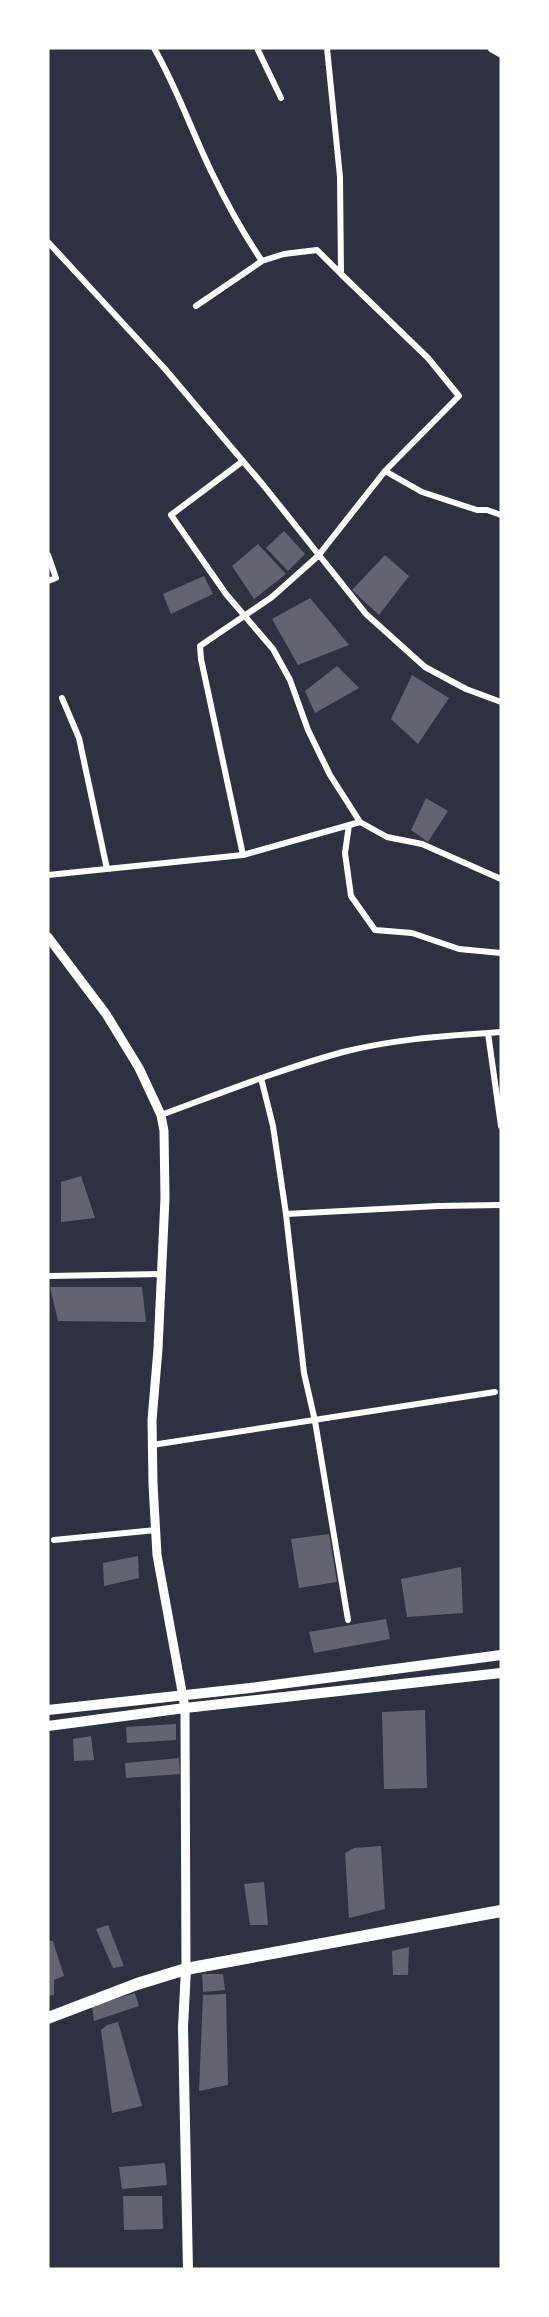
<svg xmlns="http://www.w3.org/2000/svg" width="549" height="2317" viewBox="0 0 549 2317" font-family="'Roboto Condensed',sans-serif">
<rect width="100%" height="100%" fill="#2d3142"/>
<path fill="#626471" d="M 284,531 L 305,554 L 288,571 L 266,548 Z
M 258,544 L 286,574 L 254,599 L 232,566 Z
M 385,555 L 409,576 L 379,615 L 352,590 Z
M 204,576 L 213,594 L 171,614 L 163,594 Z
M 310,598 L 349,645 L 298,665 L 272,619 Z
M 337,666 L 359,688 L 315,713 L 305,691 Z
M 412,675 L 449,698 L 418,744 L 391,719 Z
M 426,798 L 448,811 L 428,842 L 411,830 Z
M 81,1176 L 95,1218 L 61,1222 L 61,1182 Z
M 50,1287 L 142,1287 L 146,1322 L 58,1321 Z
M 329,1534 L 337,1582 L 299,1588 L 291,1539 Z
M 138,1556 L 139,1578 L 104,1586 L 103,1563 Z
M 461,1567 L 463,1613 L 407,1617 L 401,1579 Z
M 386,1619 L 390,1639 L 314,1653 L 309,1632 Z
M 425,1710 L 427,1788 L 384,1789 L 382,1712 Z
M 176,1724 L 176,1740 L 127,1743 L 126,1727 Z
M 91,1736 L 94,1760 L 74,1761 L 73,1739 Z
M 179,1758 L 180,1774 L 126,1778 L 125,1763 Z
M 381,1846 L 385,1909 L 349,1918 L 345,1853 L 354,1848 Z
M 264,1882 L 268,1925 L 250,1925 L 244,1884 Z
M 108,1925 L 124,1966 L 113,1968 L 96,1929 Z
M 48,1941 L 53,1941 L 64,1976 L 54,1980 L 54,1995 L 48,1996 Z
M 409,1947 L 408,1975 L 393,1975 L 392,1951 Z
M 202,1974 L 223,1974 L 225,1990 L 203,1992 Z
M 135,1993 L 139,2006 L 94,2021 L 92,2006 Z
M 226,1994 L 228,2085 L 199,2091 L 203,1995 Z
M 118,2022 L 142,2106 L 112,2113 L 101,2030 L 107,2025 Z
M 165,2163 L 167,2185 L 122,2189 L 119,2167 Z
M 123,2196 L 162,2196 L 163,2229 L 124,2230 Z"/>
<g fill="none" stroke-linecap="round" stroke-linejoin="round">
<path stroke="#fff" stroke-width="6" d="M 154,48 C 177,88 192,132 212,173 C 227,204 243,233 262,261 L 284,254 L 317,250 L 340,273
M 257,48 L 281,98
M 327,48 L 340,177 L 341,274 L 428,358 L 459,396 L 385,471
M 48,242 L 165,369 L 264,486 L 366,614 L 425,667 L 466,689 L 501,702
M 196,306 L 262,261
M 243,461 L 171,515 L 226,594 L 273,649 L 290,680 L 308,730 L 330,775 L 360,822 L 387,837 L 422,844 L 501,879
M 48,555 L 56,578 L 48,581
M 62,698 L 79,738 L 107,869
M 349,825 L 345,853 L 351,896 L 375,930 L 412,933 L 459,949 L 501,953
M 243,855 L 201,659 L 200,646 L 272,597 L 318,556 L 385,471 L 422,492 L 477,510 L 487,510 L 501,515
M 48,875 L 243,855 L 360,822
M 488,1033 L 501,1032
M 261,1078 L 273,1126 L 286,1214
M 161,1115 C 221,1093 281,1069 343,1052 C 391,1040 439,1036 488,1033 L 501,1126
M 48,1276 L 162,1274
M 152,1445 L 495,1392
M 54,1540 L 156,1530
M 348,1620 L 315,1421 L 304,1373 L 286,1214 L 438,1206 L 501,1205"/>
<path stroke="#fff" stroke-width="9" d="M 492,48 L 501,53
M 48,937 L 106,1014 L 139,1068 L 161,1115 L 164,1131 L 165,1198 L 158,1349 L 152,1420 L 153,1484 L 157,1555 L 185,1708 L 186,1969"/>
<path stroke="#fff" stroke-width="10" d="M 48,1710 L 250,1688 L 501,1655
M 48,1726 L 185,1708 L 501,1673
M 186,1969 L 183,2027 L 188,2269"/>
<path stroke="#fff" stroke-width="12" d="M 48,2018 L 137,1984 L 186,1969 L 501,1911"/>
</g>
<rect width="549" height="2317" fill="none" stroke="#ffffff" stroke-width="99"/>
</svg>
